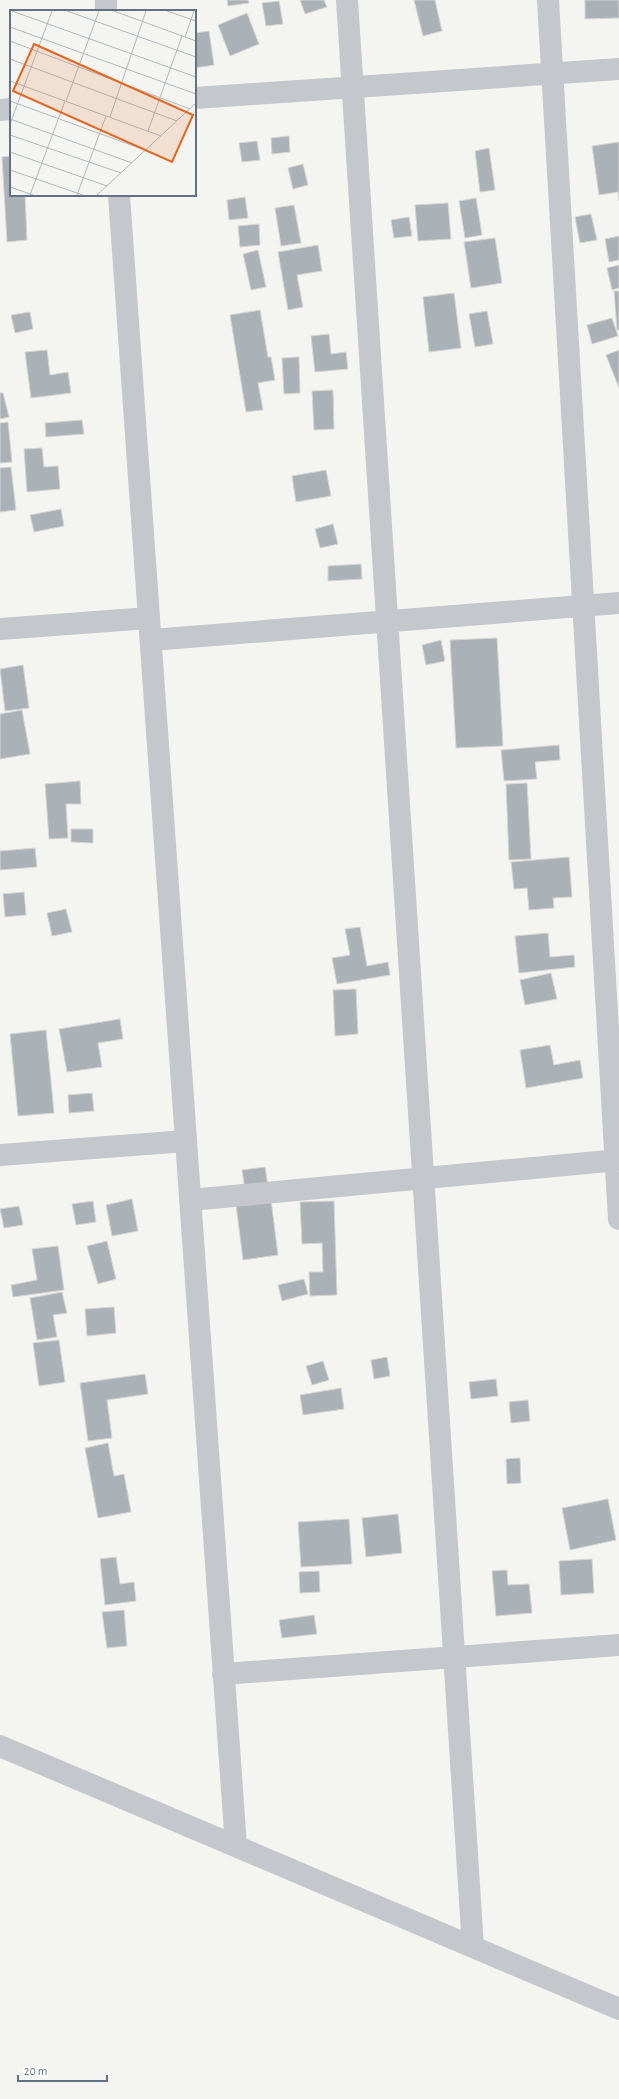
<svg xmlns="http://www.w3.org/2000/svg" width="619" height="2099" viewBox="0 0 619 2099" font-family="'Alegreya Sans',sans-serif">
<rect width="100%" height="100%" fill="#f4f5f1"/>
<path fill="#aab1b7" stroke="#d6d6d4" d="M 227,0 L 248,0 L 249,3 L 228,6 Z
M 300,0 L 324,0 L 327,7 L 305,14 Z
M 414,0 L 435,0 L 442,31 L 423,36 Z
M 585,0 L 619,0 L 619,18 L 585,19 Z
M 279,1 L 283,24 L 266,26 L 262,3 Z
M 247,13 L 259,44 L 230,56 L 218,25 Z
M 209,31 L 214,65 L 195,68 L 195,33 Z
M 289,136 L 290,152 L 272,154 L 271,138 Z
M 257,141 L 260,160 L 242,162 L 239,143 Z
M 619,142 L 619,201 L 618,192 L 599,195 L 592,146 Z
M 489,148 L 495,190 L 480,192 L 475,151 Z
M 11,156 L 11,195 L 25,195 L 27,240 L 7,242 L 2,157 Z
M 303,164 L 308,185 L 293,189 L 288,168 Z
M 245,197 L 248,218 L 229,220 L 227,200 Z
M 476,198 L 482,235 L 465,238 L 459,201 Z
M 448,203 L 451,239 L 418,241 L 415,205 Z
M 294,205 L 301,243 L 281,246 L 275,208 Z
M 591,214 L 597,240 L 580,243 L 575,217 Z
M 409,217 L 412,236 L 394,238 L 391,220 Z
M 259,224 L 260,245 L 240,247 L 238,226 Z
M 619,236 L 619,260 L 609,262 L 605,239 Z
M 495,238 L 502,283 L 471,288 L 464,242 Z
M 318,245 L 322,271 L 297,275 L 303,307 L 288,310 L 278,252 Z
M 258,250 L 266,287 L 251,290 L 243,254 Z
M 619,265 L 619,288 L 612,290 L 607,268 Z
M 614,291 L 619,291 L 619,330 L 617,330 Z
M 454,293 L 461,348 L 429,352 L 423,297 Z
M 260,310 L 268,357 L 271,357 L 275,380 L 258,383 L 263,410 L 246,412 L 230,315 Z
M 487,311 L 493,344 L 475,347 L 469,314 Z
M 30,312 L 33,329 L 15,333 L 11,315 Z
M 612,318 L 618,336 L 592,344 L 587,325 Z
M 329,334 L 331,354 L 346,352 L 348,369 L 315,372 L 311,336 Z
M 47,350 L 50,375 L 68,372 L 71,393 L 31,398 L 25,352 Z
M 619,350 L 619,388 L 606,355 Z
M 299,357 L 300,393 L 284,394 L 282,358 Z
M 333,390 L 334,429 L 314,430 L 312,391 Z
M 0,393 L 3,393 L 9,417 L 0,419 Z
M 82,420 L 84,434 L 46,437 L 45,423 Z
M 8,422 L 12,462 L 0,463 L 0,423 Z
M 42,448 L 44,467 L 58,466 L 60,489 L 27,492 L 24,449 Z
M 11,467 L 16,510 L 0,512 L 0,468 Z
M 326,470 L 331,496 L 296,502 L 292,476 Z
M 61,509 L 64,526 L 34,532 L 30,515 Z
M 333,524 L 338,544 L 320,548 L 315,529 Z
M 361,564 L 362,579 L 328,581 L 328,566 Z
M 497,638 L 503,746 L 456,748 L 450,640 Z
M 441,640 L 445,661 L 426,665 L 422,645 Z
M 23,665 L 29,708 L 5,711 L 0,669 Z
M 22,710 L 30,754 L 0,759 L 0,714 Z
M 559,745 L 560,760 L 535,762 L 537,779 L 504,781 L 501,750 Z
M 80,781 L 81,804 L 66,804 L 68,838 L 49,839 L 45,784 Z
M 527,783 L 531,859 L 509,860 L 506,784 Z
M 71,829 L 93,829 L 93,843 L 71,842 Z
M 35,848 L 37,867 L 0,870 L 0,851 Z
M 569,857 L 572,897 L 553,898 L 554,908 L 529,910 L 527,888 L 514,889 L 511,862 Z
M 24,892 L 26,915 L 5,917 L 3,894 Z
M 66,909 L 72,932 L 52,936 L 47,913 Z
M 360,927 L 367,966 L 388,962 L 390,975 L 337,984 L 332,958 L 350,955 L 345,929 Z
M 548,933 L 550,957 L 574,955 L 575,967 L 519,973 L 515,936 Z
M 551,973 L 557,999 L 525,1005 L 520,980 Z
M 356,989 L 358,1034 L 335,1036 L 333,990 Z
M 120,1019 L 123,1039 L 98,1043 L 102,1067 L 67,1072 L 59,1029 Z
M 46,1030 L 54,1113 L 18,1116 L 10,1034 Z
M 550,1045 L 554,1065 L 580,1060 L 583,1078 L 526,1088 L 520,1050 Z
M 92,1093 L 94,1111 L 69,1113 L 68,1095 Z
M 265,1167 L 268,1186 L 245,1190 L 242,1170 Z
M 270,1192 L 278,1255 L 243,1260 L 235,1197 Z
M 132,1199 L 138,1231 L 112,1236 L 106,1205 Z
M 93,1201 L 96,1222 L 76,1225 L 72,1204 Z
M 334,1201 L 337,1295 L 310,1296 L 309,1272 L 323,1272 L 322,1243 L 302,1244 L 300,1202 Z
M 19,1206 L 23,1225 L 4,1228 L 0,1209 Z
M 107,1241 L 116,1279 L 98,1284 L 87,1246 Z
M 58,1246 L 64,1290 L 13,1297 L 11,1285 L 37,1280 L 32,1249 Z
M 304,1279 L 308,1294 L 282,1301 L 278,1285 Z
M 62,1292 L 67,1313 L 53,1315 L 57,1337 L 37,1340 L 30,1298 Z
M 114,1307 L 116,1333 L 87,1336 L 85,1309 Z
M 59,1340 L 65,1382 L 39,1386 L 33,1343 Z
M 387,1357 L 390,1376 L 374,1379 L 371,1360 Z
M 323,1361 L 329,1380 L 312,1385 L 306,1366 Z
M 145,1374 L 148,1394 L 107,1400 L 112,1438 L 88,1441 L 80,1383 Z
M 496,1379 L 498,1396 L 471,1399 L 469,1382 Z
M 341,1388 L 344,1409 L 303,1415 L 300,1395 Z
M 528,1400 L 530,1421 L 511,1423 L 509,1402 Z
M 108,1443 L 114,1476 L 124,1474 L 131,1512 L 98,1518 L 85,1448 Z
M 520,1458 L 521,1483 L 507,1484 L 506,1459 Z
M 608,1499 L 616,1540 L 570,1550 L 562,1508 Z
M 398,1514 L 402,1553 L 366,1557 L 362,1518 Z
M 349,1519 L 352,1564 L 301,1567 L 298,1522 Z
M 116,1557 L 120,1584 L 134,1582 L 136,1601 L 105,1605 L 100,1559 Z
M 592,1559 L 594,1593 L 561,1595 L 559,1561 Z
M 507,1570 L 508,1585 L 529,1584 L 532,1613 L 496,1616 L 492,1571 Z
M 319,1571 L 320,1592 L 300,1593 L 299,1572 Z
M 124,1610 L 127,1646 L 107,1648 L 102,1612 Z
M 314,1615 L 317,1634 L 282,1638 L 279,1620 Z"/>
<g fill="none" stroke-linecap="round" stroke-linejoin="round">
<path stroke="#c4c7cb" stroke-width="22" d="M 106,0 L 106,11
M 347,0 L 473,1947
M 548,0 L 619,1219
M 195,98 L 619,69
M 0,110 L 11,109
M 119,195 L 236,1846
M 0,629 L 149,618
M 151,640 L 619,603
M 0,1155 L 186,1141
M 190,1200 L 619,1160
M 223,1674 L 619,1645
M 0,1746 L 619,2009"/>
</g>
<g transform="translate(10 10)">
<rect width="186" height="186" fill="#f4f5f1"/>
<path fill="none" stroke="#b1b8be" stroke-width="1" d="M 2,1 L 186,67M 57,1 L 186,47M 104,1 L 186,31M 157,1 L 186,11M 0,17 L 186,84M 175,27 L 184,1M 0,31 L 180,99M 0,49 L 167,111M 0,71 L 151,126M 0,91 L 135,140M 56,91 L 89,1M 100,107 L 136,1M 0,109 L 122,153M 0,114 L 42,1M 138,121 L 172,26M 0,125 L 111,163M 0,142 L 97,176M 0,160 L 73,185M 0,177 L 23,185M 20,185 L 55,91M 67,185 L 96,106M 87,185 L 186,93"/>
<path fill="#e46620" fill-opacity="0.15" stroke="#e46620" stroke-width="2" d="M 24,34 L 183,105 L 162,152 L 3,81 Z"/>
<rect width="186" height="186" fill="none" stroke="#627183" stroke-width="2"/>
</g>
<path d="M18 2075v6h89v-6" fill="none" stroke="#627183" stroke-width="2"/>
<text x="24" y="2075" font-size="12" fill="#627183" stroke="#ffffff" stroke-width="3" paint-order="stroke">20 m</text>
</svg>
